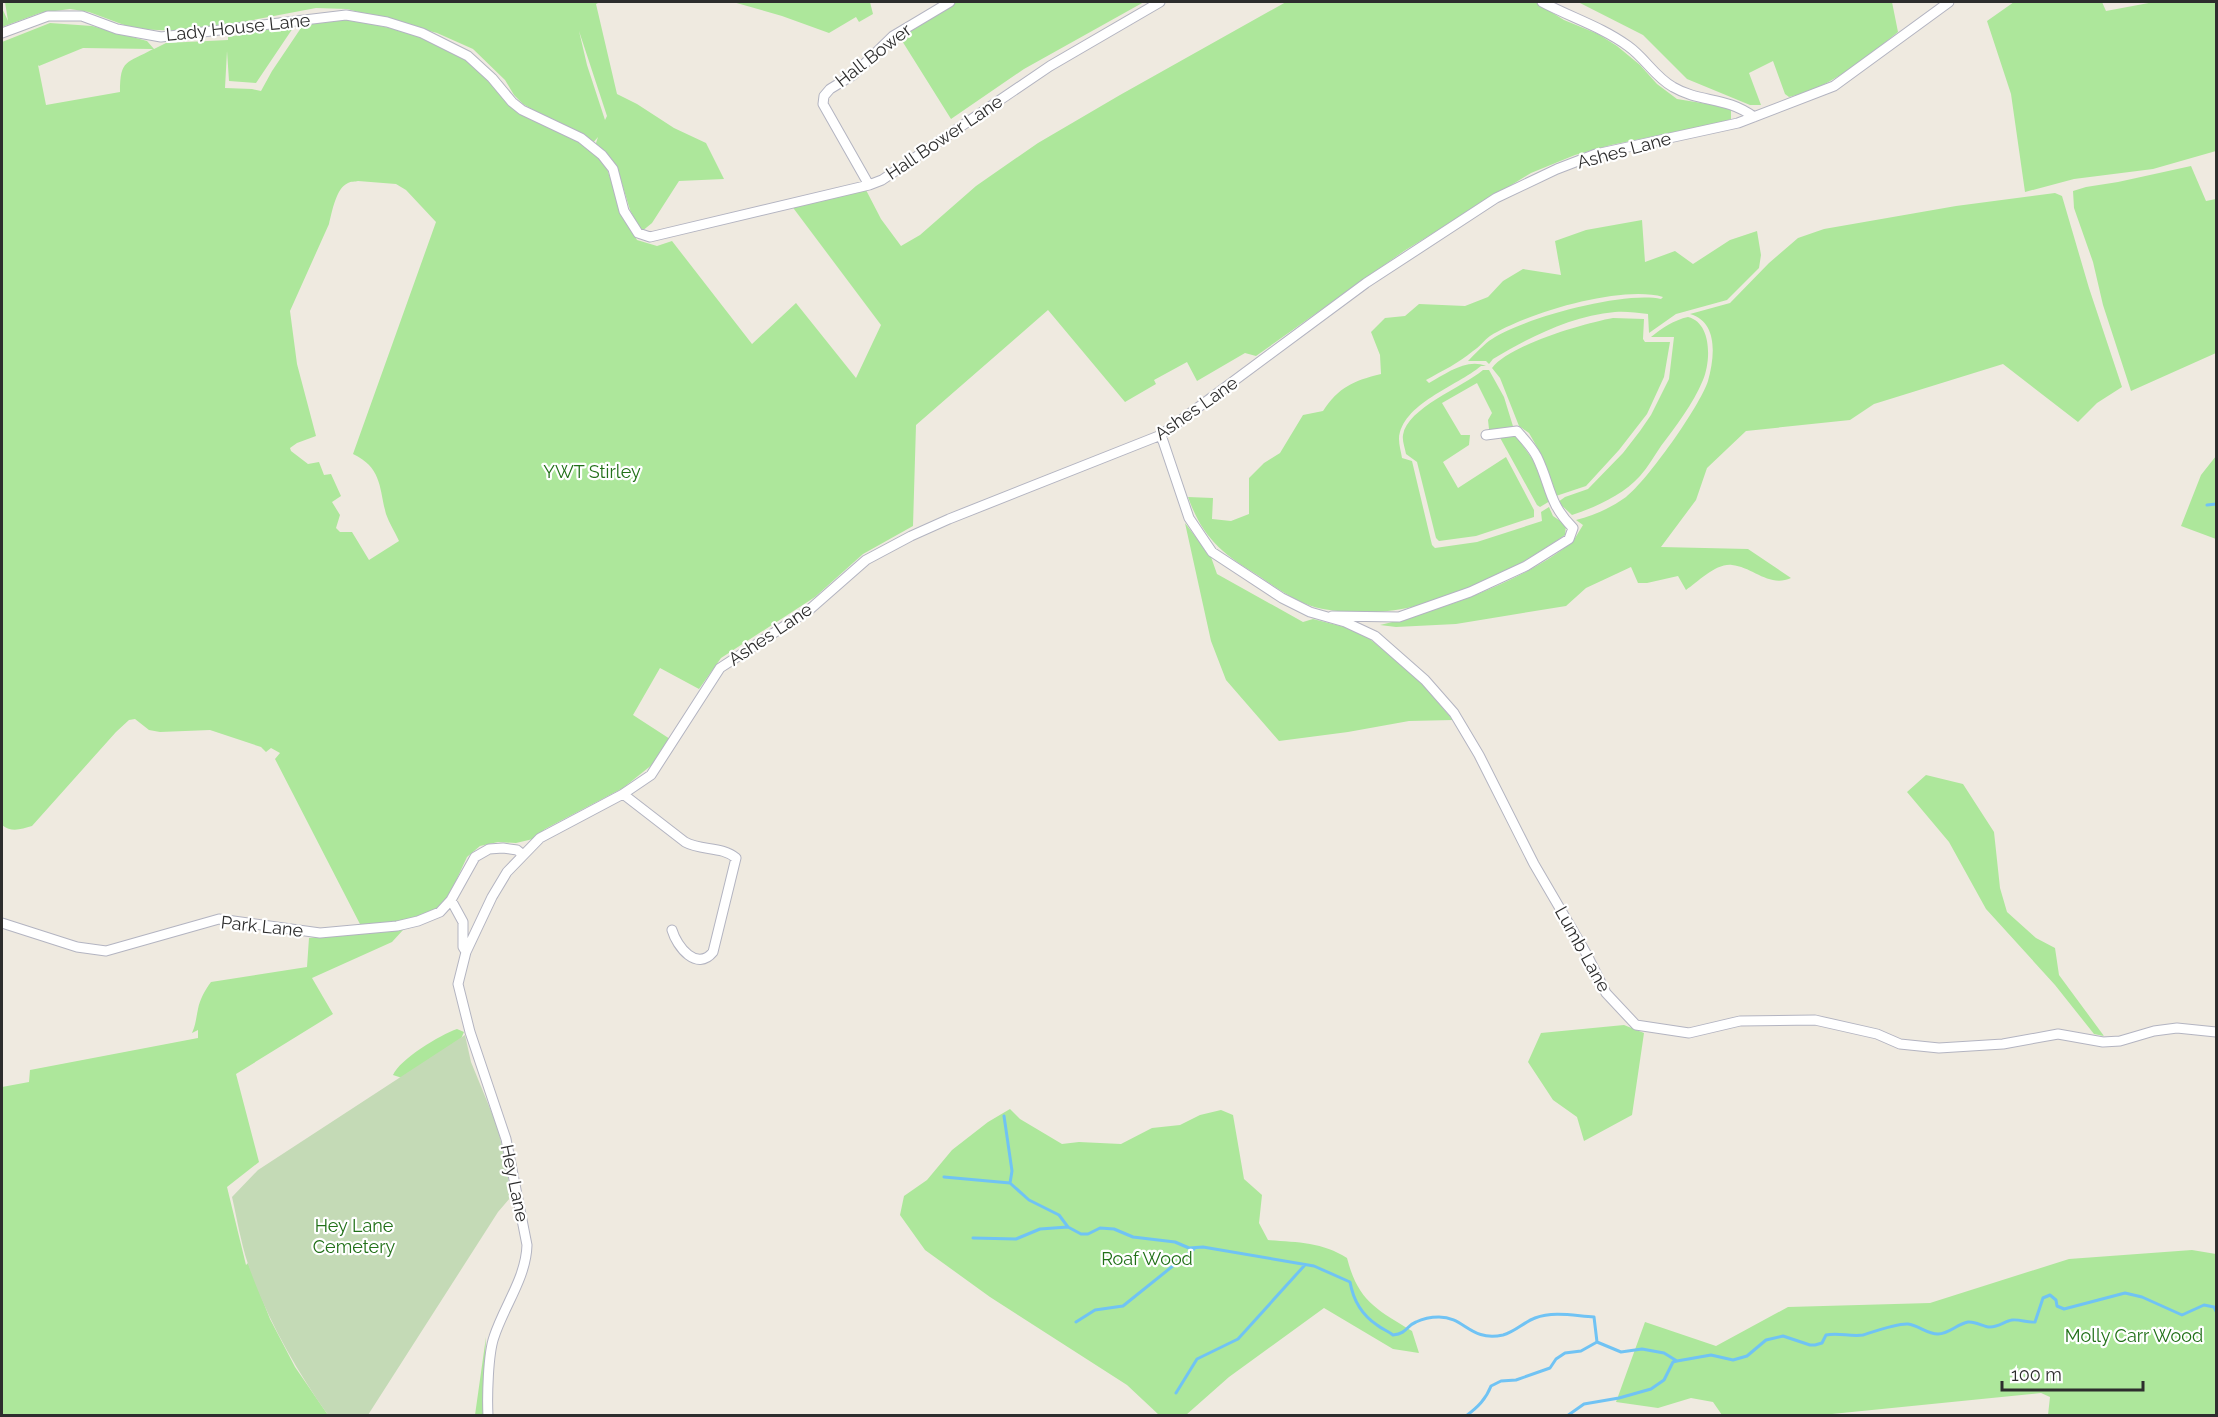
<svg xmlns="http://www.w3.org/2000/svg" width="2218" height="1417" viewBox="0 0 2218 1417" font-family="Raleway,sans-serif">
<rect width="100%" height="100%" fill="#efeae0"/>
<path fill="#ade79b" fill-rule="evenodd" d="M 5,2 L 600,2 L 596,4 L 617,94 L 637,104 L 674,128 L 706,143 L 724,179 L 679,181 L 652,223 L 641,232 L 630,210 L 617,167 L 595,146 L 598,137 L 592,144 L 523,104 L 514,95 L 505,80 L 473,49 L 437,33 L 347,9 L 316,8 L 222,26 L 181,31 L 135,29 L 89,12 L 70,9 L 40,13 L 2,27 L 2,8 L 8,21 ZM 579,31 L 607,116 L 605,120 L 587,65 Z
M 733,2 L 870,2 L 873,14 L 859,22 L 856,17 L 829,33 L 782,16 Z
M 956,2 L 1144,2 L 1024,69 L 951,119 L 899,36 Z
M 1286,2 L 1535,2 L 1564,20 L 1598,34 L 1617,46 L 1640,65 L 1657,84 L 1677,99 L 1726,107 L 1731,110 L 1731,119 L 1723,122 L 1611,145 L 1575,155 L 1531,173 L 1404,251 L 1256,356 L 1245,353 L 1197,381 L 1187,362 L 1154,380 L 1156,384 L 1125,402 L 1048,310 L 916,425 L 913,526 L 863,554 L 815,597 L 721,658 L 699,689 L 660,668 L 633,715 L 670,739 L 658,760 L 623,788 L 545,829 L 533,839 L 516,843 L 498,842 L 480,846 L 467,857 L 447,900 L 437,909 L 420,917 L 397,923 L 361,926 L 275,759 L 280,753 L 271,748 L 266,752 L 261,747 L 210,730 L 160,732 L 149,730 L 135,719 L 129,720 L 116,732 L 32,826 C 21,829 12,833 2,825 L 2,42 L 50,23 L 92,26 L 147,41 L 154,49 L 166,43 L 228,40 L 228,37 L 295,25 L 256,83 L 229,81 L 227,51 L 225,88 L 252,89 L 261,91 L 272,71 L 305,22 L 346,18 L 415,34 L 459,55 L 473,64 L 496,87 L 508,104 L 577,140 L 593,151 L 607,169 L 624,218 L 637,240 L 657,246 L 672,241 L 752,344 L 796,303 L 856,378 L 881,325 L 791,205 L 866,190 L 881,219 L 901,246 L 920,235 L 976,186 L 1038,143 L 1120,95 ZM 83,48 L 152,49 L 153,49 C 127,64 120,58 120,92 L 46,105 L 38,65 L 39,66 ZM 358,181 L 396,184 L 406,190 L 436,222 L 353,454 C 382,468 379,487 386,514 C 389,523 395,532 399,541 L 369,560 L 352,532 L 340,532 L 336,528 L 340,515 L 332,502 L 341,496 L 331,474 L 324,475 L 319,462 L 308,464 L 291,451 L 290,448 L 297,443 L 316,436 L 297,364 L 290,311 L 329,224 C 332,212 336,188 348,183 C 351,181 355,182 358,181 Z
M 1578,2 L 1892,2 L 1898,32 C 1865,58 1831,88 1789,97 L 1785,94 L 1773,61 L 1749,73 L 1761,105 L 1750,105 L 1687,79 L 1643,35 Z
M 2014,2 L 2102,2 L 2106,11 L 2154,2 L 2216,2 L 2216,151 L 2153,169 L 2074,179 L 2025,192 L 2011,94 L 1987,21 Z
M 2191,166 L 2206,201 L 2216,199 L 2216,353 L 2131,391 L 2103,305 L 2093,262 L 2074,208 L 2073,191 L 2086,187 L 2118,182 Z
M 2055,193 L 2062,196 L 2089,288 L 2122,387 L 2097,403 L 2078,422 L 2003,364 L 1874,404 L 1850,420 L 1746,431 L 1707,468 L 1696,500 L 1661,547 L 1748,549 L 1791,578 C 1769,588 1753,567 1732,565 C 1716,563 1698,582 1686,590 L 1678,576 L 1647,583 L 1638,583 L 1631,567 L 1586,588 L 1566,606 L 1456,624 L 1396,627 L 1380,625 C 1440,611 1521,582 1570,544 C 1575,540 1579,531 1583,525 L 1576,520 C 1593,516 1611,508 1626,497 C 1647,481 1700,406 1708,381 C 1715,356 1718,322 1690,314 L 1730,303 L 1769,263 L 1798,238 L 1824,229 L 1956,206 Z
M 1642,220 L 1645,262 L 1675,251 L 1693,264 L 1730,240 L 1757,231 L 1761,255 L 1759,268 L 1727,300 L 1676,314 L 1649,333 L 1648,314 C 1637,313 1626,311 1615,312 C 1571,316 1530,337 1493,359 L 1489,364 L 1486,361 L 1468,361 C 1474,355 1485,343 1492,339 C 1524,318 1623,291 1661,299 L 1663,297 C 1621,285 1527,313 1490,336 C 1484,340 1480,347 1473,351 C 1459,363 1442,371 1426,380 L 1429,383 C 1446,374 1466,358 1486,366 L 1481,366 C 1457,386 1401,404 1399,439 C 1399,445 1401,452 1402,458 L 1412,461 L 1432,545 L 1435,548 L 1477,542 L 1542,521 L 1541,512 L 1549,507 L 1553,516 L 1566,525 L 1565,535 C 1495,583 1411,625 1323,609 C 1300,605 1278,589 1259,576 C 1223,554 1203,539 1188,497 L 1213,498 L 1212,519 L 1231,521 L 1249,514 L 1249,478 L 1264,463 L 1280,453 L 1303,415 L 1323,411 C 1339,387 1353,381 1381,374 L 1380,355 L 1371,332 L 1385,318 L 1405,316 L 1419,304 L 1465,306 L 1488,297 L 1503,281 L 1523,269 L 1561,275 L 1555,241 L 1586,230 Z
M 1688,317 C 1712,323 1711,361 1703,380 C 1693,404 1676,426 1661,446 C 1654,456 1648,467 1640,476 C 1623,495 1596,507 1572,515 L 1558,502 L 1565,497 L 1588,489 L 1623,453 L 1640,431 L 1651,415 L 1669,379 L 1674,337 L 1651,337 C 1662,328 1674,320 1688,317 Z
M 1613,318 L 1644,319 L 1643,339 L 1645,342 L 1670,342 L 1664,377 L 1647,414 L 1619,450 L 1586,486 L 1556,496 L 1537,447 L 1529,433 L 1519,426 L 1500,378 L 1492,368 C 1509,345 1585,323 1613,318 Z
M 1483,370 L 1489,370 L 1504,397 L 1516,436 L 1533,460 L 1550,501 L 1540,507 L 1537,505 L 1498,434 L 1489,429 L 1488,420 L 1492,413 L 1477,383 L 1442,403 L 1461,435 L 1470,435 L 1469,445 L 1443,462 L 1458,488 L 1506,457 L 1534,510 L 1534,517 L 1476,536 L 1439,541 L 1436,538 L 1417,462 L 1406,454 C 1405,448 1402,441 1403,435 C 1407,408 1463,387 1483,370 Z
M 2216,456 L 2216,539 L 2181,526 L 2201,475 Z
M 1185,523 L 1211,557 L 1217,574 L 1303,622 L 1313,619 L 1360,631 L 1398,662 L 1424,686 L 1453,720 L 1409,721 L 1348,732 L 1279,741 L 1226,680 L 1211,641 Z
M 1926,775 L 1963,784 L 1994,832 L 2000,888 L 2007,912 L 2036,938 L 2055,948 L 2059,975 L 2104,1036 L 2094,1034 L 2055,985 L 1986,909 L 1949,842 L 1907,792 Z
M 403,930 L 392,942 L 312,978 L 333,1014 L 236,1074 L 259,1162 L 227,1187 L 246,1265 L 248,1263 L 270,1319 L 295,1367 L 328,1415 L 2,1416 L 2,1087 L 29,1082 L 30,1070 L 198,1038 L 198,1030 L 192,1033 C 196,1024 196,1018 198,1009 C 200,999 205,990 211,982 L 307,967 L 309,938 Z
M 1624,1025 L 1644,1033 L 1632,1115 L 1584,1141 L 1577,1117 L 1553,1100 L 1528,1062 L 1541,1033 Z
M 457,1029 L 464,1032 L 460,1041 L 402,1078 L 393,1075 C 400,1059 440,1035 457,1029 Z
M 1010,1109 L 1020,1119 L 1062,1144 L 1079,1142 L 1121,1144 L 1152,1128 L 1180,1125 L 1200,1115 L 1221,1110 L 1233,1115 L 1244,1179 L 1262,1195 L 1259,1223 L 1268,1240 C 1296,1242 1323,1242 1347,1258 C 1358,1301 1376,1309 1412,1331 L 1419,1353 L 1393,1349 L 1324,1308 L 1229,1377 L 1186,1415 L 1159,1415 L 1127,1385 L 990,1297 L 925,1250 L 900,1215 L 904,1196 L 927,1180 L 952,1150 L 988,1122 Z
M 2192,1250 L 2216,1254 L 2216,1415 L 2048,1415 L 2050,1397 L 2041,1393 L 1812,1416 L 1722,1415 L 1713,1402 L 1691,1398 L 1658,1408 L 1616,1402 L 1645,1322 L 1716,1346 L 1788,1307 L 1930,1303 L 2069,1259 Z
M 486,1337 L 483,1415 L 475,1415 Z"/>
<path fill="#c4dab6" d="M 465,1035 L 471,1062 L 498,1128 L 508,1175 L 510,1198 L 498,1212 L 368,1415 L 328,1415 C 295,1368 267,1319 248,1264 C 241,1243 237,1219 232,1197 L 258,1170 Z"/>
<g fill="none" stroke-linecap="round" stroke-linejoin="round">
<path stroke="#70c3f4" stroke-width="3" d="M 2207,505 L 2216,504
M 1004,1116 L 1012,1171 L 1010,1183 L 1029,1200 L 1059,1215 L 1068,1227 L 1081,1234 L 1088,1234 L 1100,1228 L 1114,1229 L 1133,1237 L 1175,1242 L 1189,1248 L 1203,1247 L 1314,1266 L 1350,1282 C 1353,1299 1362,1315 1377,1325 C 1382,1329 1388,1331 1393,1335 C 1408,1333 1406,1326 1416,1322 C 1422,1319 1432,1317 1439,1317 C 1465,1317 1470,1342 1503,1335 C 1515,1332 1524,1322 1535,1318 C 1554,1311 1575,1316 1594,1317 L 1597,1342 L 1621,1352 L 1642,1349 L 1664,1353 L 1677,1361 L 1711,1355 L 1733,1360 L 1747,1356 L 1766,1340 L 1783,1336 L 1810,1345 L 1815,1345 L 1822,1343 L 1826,1335 C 1838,1332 1850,1337 1863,1335 C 1873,1332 1897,1323 1908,1324 C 1918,1325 1927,1334 1938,1334 C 1949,1334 1957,1324 1968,1322 C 1976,1321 1983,1327 1990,1327 C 1999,1327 2005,1321 2012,1320 C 2020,1319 2027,1323 2035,1322 L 2043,1298 L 2050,1295 L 2056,1300 L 2057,1306 L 2064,1309 L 2125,1293 L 2142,1297 L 2182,1315 L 2204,1305 L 2214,1307 L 2216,1311
M 944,1177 L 1010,1183
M 973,1238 L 1016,1239 L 1040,1229 L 1068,1227
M 1076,1322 L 1095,1310 L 1123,1306 L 1194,1249
M 1176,1393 L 1197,1359 L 1238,1339 L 1304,1266
M 1466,1416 C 1478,1407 1486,1399 1491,1386 L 1501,1381 L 1516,1380 L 1550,1368 L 1556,1359 L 1565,1353 L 1581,1351 L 1597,1342
M 1567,1416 L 1584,1404 L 1619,1398 L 1651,1389 L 1664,1380 L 1673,1362 L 1677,1361"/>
<g stroke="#b3b4c1" stroke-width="11">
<path id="street" d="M 1542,2 C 1570,17 1602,27 1628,46 C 1645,58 1655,77 1673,87 C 1700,103 1726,96 1754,117
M 2,33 L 48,16 L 82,16 L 117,29 L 161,37 L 346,15 L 387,22 L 422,33 L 468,56 L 492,78 L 512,102 L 522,110 L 581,138 L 602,155 L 613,169 L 624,211 L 638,233 L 650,237 L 869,185 L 882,180 L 1050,66 L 1160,2
M 869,185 L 823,104 L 824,96 L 830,89 L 853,75 L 893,36 L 950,2
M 1161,435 L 1189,518 L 1212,552 L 1282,598 L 1310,612 L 1345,622 L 1375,636 L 1425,680 L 1454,713 L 1479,755 L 1534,864 L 1586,953 L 1606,993 L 1636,1025 L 1689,1033 L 1740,1021 L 1815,1020 L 1877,1034 L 1900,1044 L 1939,1048 L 2003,1044 L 2058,1034 L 2103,1042 L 2120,1041 L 2154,1031 L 2177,1028 L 2216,1032
M 1332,616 L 1399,617 L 1470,592 L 1526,566 L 1569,539 L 1573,528 C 1548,503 1551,486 1537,457 C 1532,447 1524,439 1517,431 L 1486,435
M 623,794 L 685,842 C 701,851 722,846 736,858 L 713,952 C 697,972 677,947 672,930
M 451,900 L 463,922 L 463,947 L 466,952
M 2,923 L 77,947 L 106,951 L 219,919 L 320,933 L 397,926 L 418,921 L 440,912 L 451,900 L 475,857 L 489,849 L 503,848 L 517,850 L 523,855
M 488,1416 C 487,1397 488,1354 494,1337 C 504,1306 526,1278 527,1245 L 506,1139 L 470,1032 L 458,984 L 466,952 L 492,897 L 507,872 L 540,838 L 623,794 L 651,775 L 720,668 L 809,610 L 866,560 L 911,536 L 949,519 L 1161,435 L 1366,283 L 1496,198 L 1557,169 L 1596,154 L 1738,123 L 1834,86 L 1949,2"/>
</g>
<use href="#street" stroke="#fff" stroke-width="9"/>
</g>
<g text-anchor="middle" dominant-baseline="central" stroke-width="4.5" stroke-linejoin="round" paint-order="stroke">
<g font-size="18" fill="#2d2d2d" stroke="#fff">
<text transform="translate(238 27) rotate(-6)">Lady House Lane</text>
<text transform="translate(873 55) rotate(-38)">Hall Bower</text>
<text transform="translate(944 137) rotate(-34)">Hall Bower Lane</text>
<text transform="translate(1624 150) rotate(-15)">Ashes Lane</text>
<text transform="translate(1196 408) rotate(-35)">Ashes Lane</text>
<text transform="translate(770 634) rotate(-34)">Ashes Lane</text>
<text transform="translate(262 926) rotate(6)">Park Lane</text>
<text transform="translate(1583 949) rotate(61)">Lumb Lane</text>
<text transform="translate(515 1183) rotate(78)">Hey Lane</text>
</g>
<g font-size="18" fill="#217018" stroke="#fff">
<text x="592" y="471">YWT Stirley</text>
<text x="354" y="1225">Hey Lane<tspan x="354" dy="21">Cemetery</tspan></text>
<text x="1147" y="1258">Roaf Wood</text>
<text x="2134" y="1335">Molly Carr Wood</text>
</g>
</g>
<rect width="2218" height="1417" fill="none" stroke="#2d2d2d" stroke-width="6"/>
<path d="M2002 1381v9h141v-9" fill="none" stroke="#2d2d2d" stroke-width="3"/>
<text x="2011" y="1381" font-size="18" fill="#2d2d2d" stroke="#ffffff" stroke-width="4.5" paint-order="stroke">100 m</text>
</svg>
